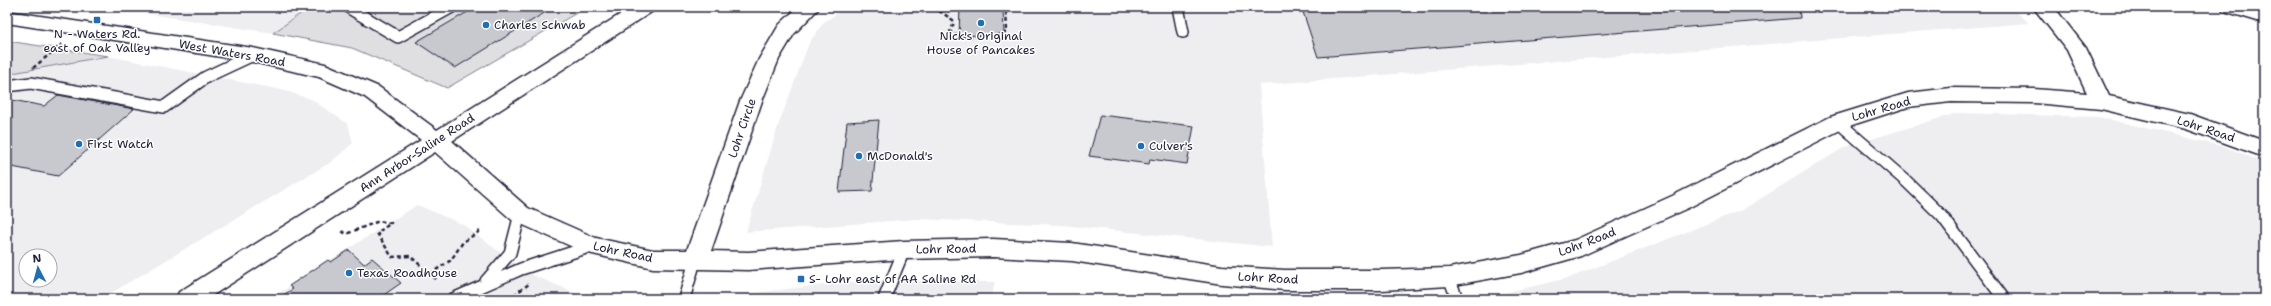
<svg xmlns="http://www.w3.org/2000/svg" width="2271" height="306" viewBox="0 0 2271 306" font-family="'Shantell Sans',sans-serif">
<rect width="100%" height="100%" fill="#fff"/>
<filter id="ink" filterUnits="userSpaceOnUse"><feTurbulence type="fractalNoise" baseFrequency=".025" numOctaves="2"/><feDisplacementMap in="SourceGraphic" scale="8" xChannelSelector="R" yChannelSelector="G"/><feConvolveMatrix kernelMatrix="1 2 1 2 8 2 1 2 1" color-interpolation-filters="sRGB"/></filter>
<g filter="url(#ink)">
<path fill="#eeeef1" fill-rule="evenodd" d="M 104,7 L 587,7 L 447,88 L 352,48 L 273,33 Z
M 847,7 L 2011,7 L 2029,23 L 1259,85 L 1272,247 L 1061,225 L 917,219 L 746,232 L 778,126 L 809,43 L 824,22 Z
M 108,56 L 282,90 L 311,99 L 348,124 L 353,143 L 331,162 L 101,299 L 7,299 L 7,74 ZM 26,256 L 50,256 L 50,280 L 26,280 Z
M 1957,113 L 2099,117 L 2226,147 L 2264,163 L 2264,299 L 1478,299 L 1569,278 L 1742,210 L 1845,147 Z
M 417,205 L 462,224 L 528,273 L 585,297 L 607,299 L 270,299 Z
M 871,280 L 995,282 L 991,299 L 695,299 Z"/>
<path fill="#dfdfe2" stroke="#80808e" d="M 310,7 L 587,7 L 447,88 L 352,48 L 273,33 Z
M 7,41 L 108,56 L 7,74 Z"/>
<path fill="#c8c8cf" stroke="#22223b" d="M 476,7 L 554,7 L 455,68 L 416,42 Z
M 960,7 L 1003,7 L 1004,34 L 959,36 Z
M 1322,7 L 1799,7 L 1800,18 L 1318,57 L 1302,9 Z
M 58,95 L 134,109 L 58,176 L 7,166 L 7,99 L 44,106 Z
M 1100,115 L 1194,126 L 1187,164 L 1150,159 L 1149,164 L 1089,156 Z
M 879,120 L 872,191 L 839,192 L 847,122 Z
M 349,250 L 364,264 L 372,258 L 401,283 L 378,299 L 277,299 L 293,289 L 289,286 L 328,260 L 331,262 Z"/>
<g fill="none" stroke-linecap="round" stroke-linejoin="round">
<g stroke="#22223b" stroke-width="14">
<path id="lane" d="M 353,7 L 351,9 L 398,37 L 452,7
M 1178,7 L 1183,32
M 7,86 L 31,83 L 164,107 L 206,77 L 253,55
M 1838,122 L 1906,181 L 1942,216 L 2004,299
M 1449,277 L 1457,299
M 486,281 L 510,253 L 520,214
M 453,299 L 521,269 L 592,246
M 684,299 L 695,261
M 884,299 L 904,250"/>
</g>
<g stroke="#22223b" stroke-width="3">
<path id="secondary" d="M 632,7 L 656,7 L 653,11 L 452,141 L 528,208 L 596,238 L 653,250 L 687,250 L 740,101 L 759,59 L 779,25 L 798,7 L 820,7 L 794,34 L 779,59 L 762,101 L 711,251 L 748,252 L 904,241 L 993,239 L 1072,243 L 1222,266 L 1285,270 L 1382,270 L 1449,268 L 1521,255 L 1575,240 L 1672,196 L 1830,117 L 1908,93 L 1951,88 L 2034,89 L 2087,93 L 2067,50 L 2033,7 L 2054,7 L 2086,48 L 2109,96 L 2190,114 L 2264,141 L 2264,157 L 2186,129 L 2101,109 L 2034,103 L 1951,102 L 1908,107 L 1846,127 L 1688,208 L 1581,256 L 1521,273 L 1449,286 L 1382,290 L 1285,290 L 1222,284 L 1072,261 L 993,257 L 904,259 L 748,270 L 653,268 L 584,252 L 512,220 L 435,152 L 207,299 L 176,299 L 179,292 L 421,140 L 365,97 L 319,77 L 253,62 L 7,23 L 7,11 L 253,48 L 325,64 L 379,87 L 437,130 Z"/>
</g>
<g stroke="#22223b" stroke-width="3">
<path id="highway" d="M 2221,7 L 2253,7 L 2264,10 L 2264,23 L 2224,11 Z"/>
</g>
<path stroke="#22223b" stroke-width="2.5" stroke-dasharray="4 3" stroke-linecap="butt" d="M 933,7 L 953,20 L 954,23 L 950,32 L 961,37 L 1002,35 L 1007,32 L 1006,7
M 920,10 L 923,12 L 933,7
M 33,68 L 62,44
M 342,231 L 346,234 L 379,221 L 391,223 L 377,233 L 392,257 L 410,256 L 437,280
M 430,274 L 451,260 L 463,242 L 480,231
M 508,299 L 529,284"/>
<use href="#lane" stroke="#fff" stroke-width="11"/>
<use href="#secondary" fill="#fff" fill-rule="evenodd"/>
<use href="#highway" fill="#fff" fill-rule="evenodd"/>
</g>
</g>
<g fill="#1f6fb2" stroke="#fff" stroke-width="1.5">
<rect x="93" y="16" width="8" height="8" rx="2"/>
<circle cx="981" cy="23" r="4"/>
<circle cx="486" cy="25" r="4"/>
<circle cx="79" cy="144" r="4"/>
<circle cx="1141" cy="146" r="4"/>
<circle cx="859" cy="156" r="4"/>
<circle cx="349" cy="273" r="4"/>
<rect x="797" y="275" width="8" height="8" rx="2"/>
</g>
<g text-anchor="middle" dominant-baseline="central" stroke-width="3" stroke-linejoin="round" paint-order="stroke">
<g font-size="12" fill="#22223b" stroke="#fff" text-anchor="start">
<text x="494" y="25">Charles Schwab</text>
<text x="97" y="34" text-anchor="middle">N - Waters Rd.<tspan x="97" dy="14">east of Oak Valley</tspan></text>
<text x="981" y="36" text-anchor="middle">Nick's Original<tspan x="981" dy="14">House of Pancakes</tspan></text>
<text x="87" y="144">First Watch</text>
<text x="1149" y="146">Culver's</text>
<text x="867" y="156">McDonald's</text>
<text x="357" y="273">Texas Roadhouse</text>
<text x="809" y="279">S- Lohr east of AA Saline Rd</text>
</g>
<g font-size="12" fill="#22223b" stroke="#fff">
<text transform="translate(232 53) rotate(10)">West Waters Road</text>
<text transform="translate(1881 109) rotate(-16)">Lohr Road</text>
<text transform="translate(742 128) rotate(-71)">Lohr Circle</text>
<text transform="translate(2206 129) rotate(18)">Lohr Road</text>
<text transform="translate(417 153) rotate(-33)">Ann Arbor-Saline Road</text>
<text transform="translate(1587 242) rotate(-21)">Lohr Road</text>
<text transform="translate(946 249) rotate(-1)">Lohr Road</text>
<text transform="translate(623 252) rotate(12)">Lohr Road</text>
<text transform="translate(1268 278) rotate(3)">Lohr Road</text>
</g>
</g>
<rect width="2271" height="306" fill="none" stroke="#fff" stroke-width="24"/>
<rect x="12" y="12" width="2247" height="282" fill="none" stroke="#22223b" stroke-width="1.5" filter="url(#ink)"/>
<g transform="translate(38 268) rotate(354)"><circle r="19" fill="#ffffff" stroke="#a7a7b1"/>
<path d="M0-3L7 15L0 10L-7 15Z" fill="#1f6fb2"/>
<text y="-6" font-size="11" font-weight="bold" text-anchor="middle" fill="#22223b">N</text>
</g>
</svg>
